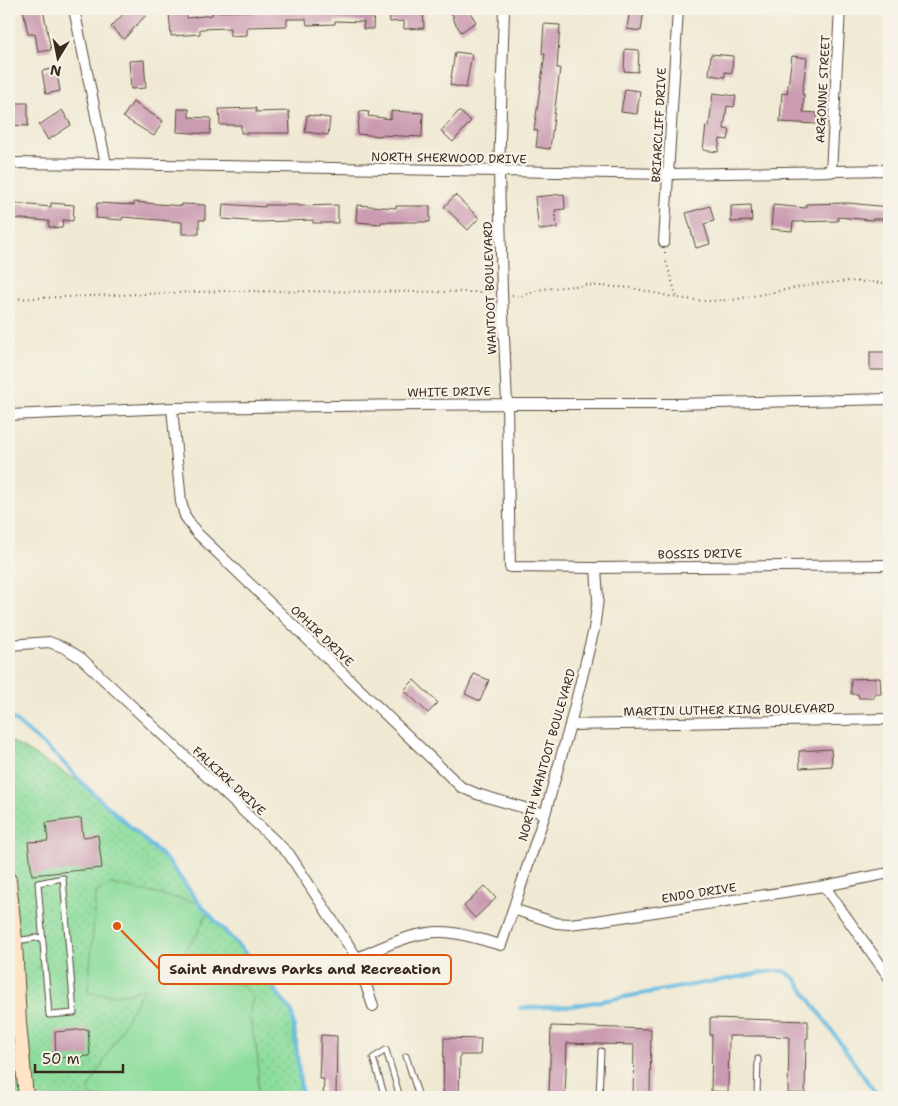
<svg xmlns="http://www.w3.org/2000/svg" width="898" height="1106" viewBox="0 0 898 1106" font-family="'Shantell Sans',sans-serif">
<defs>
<pattern id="park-dots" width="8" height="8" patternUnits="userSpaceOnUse" patternTransform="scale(1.25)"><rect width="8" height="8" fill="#8ddd9d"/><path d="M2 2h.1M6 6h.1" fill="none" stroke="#7bbe87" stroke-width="1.8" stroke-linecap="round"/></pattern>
</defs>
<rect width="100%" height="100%" fill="#f7f3e8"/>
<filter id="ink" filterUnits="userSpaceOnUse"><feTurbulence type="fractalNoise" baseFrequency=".02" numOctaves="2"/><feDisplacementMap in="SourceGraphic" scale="10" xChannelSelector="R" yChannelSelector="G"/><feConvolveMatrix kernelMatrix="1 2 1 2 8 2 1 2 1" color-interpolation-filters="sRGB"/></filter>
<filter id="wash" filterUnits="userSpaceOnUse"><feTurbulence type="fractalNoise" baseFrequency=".0096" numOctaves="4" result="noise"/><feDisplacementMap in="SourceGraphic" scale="20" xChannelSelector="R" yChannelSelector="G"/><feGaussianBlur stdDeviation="1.12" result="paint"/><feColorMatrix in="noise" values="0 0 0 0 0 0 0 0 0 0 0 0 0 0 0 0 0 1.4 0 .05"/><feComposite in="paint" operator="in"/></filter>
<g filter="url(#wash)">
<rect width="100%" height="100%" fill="#f0ead4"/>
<path fill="url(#park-dots)" stroke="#64845e" d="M 9,740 L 83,784 L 168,861 L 199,903 L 251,959 L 292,1012 L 297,1039 L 302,1097 L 9,1097 L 9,1026 L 19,1023 L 9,880 Z"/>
<path fill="#8ddd9d" stroke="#64845e" d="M 110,884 L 199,903 L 207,912 L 198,933 L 179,959 C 200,964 222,969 239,983 C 244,987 248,992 253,997 L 249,1015 L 258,1058 L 258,1097 L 91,1097 L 89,1088 L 144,988 L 130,993 L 112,995 L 88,993 L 96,893 Z"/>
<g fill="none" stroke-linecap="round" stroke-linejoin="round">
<path stroke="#66bbe2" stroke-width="4" d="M 9,719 L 13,719 L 59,758 L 83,784 L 168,861 L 199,903 L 251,959 L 292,1012 L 302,1097
M 520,1008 L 572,1006 L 773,971 L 784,971 L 795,978 L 878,1097"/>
</g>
<g id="blocks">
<path fill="#ca9bb1" d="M 23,9 L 43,9 L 51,50 L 38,52 L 35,34 L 28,34 Z
M 128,9 L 139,9 L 146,15 L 124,39 L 111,27 Z
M 301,9 L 374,9 L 373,29 L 363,29 L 364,22 L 335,21 L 335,24 L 307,25 L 306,19 L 287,19 L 287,26 L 247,27 L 247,35 L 230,36 L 230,28 L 200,29 L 200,34 L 171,36 L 169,12 L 186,10 L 187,18 L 212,15 L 212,12 L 301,10 Z
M 389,9 L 423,9 L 424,28 L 404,29 L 404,21 L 390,22 Z
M 448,9 L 468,9 L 476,22 L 461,32 L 452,18 L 454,17 Z
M 630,9 L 644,10 L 641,31 L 627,29 Z
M 544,24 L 560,25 L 557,68 L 560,68 L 550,149 L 536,147 L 538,131 L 534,130 L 545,54 L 542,54 Z
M 625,49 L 639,50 L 638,72 L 624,71 Z
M 455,52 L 472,54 L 466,88 L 450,85 Z
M 711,54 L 733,56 L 732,73 L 725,72 L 725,77 L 709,75 Z
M 792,56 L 807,58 L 802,94 L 804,95 L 803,112 L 817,113 L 817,124 L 780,122 L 782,93 L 787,94 Z
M 144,60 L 146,88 L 131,89 L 129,61 Z
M 56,68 L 60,91 L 46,94 L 42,71 Z
M 625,89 L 640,91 L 637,114 L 621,112 Z
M 713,93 L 736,96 L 734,107 L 727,106 L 724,129 L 730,130 L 728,140 L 720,139 L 718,152 L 703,150 L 706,126 L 709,127 Z
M 133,102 L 163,121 L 154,136 L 123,117 Z
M 9,103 L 28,103 L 28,126 L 9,125 Z
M 256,108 L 256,112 L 289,111 L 290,133 L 241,133 L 241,125 L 220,125 L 219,109 Z
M 178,109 L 189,109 L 189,117 L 211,118 L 210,134 L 177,132 Z
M 62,110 L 71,125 L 48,140 L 39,125 Z
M 360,111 L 369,112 L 368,116 L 391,119 L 391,111 L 423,113 L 422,137 L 381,135 L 381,136 L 357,134 Z
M 459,111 L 471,121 L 453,142 L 441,131 Z
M 307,115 L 330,118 L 328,135 L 305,132 Z
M 564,194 L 565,209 L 555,210 L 557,228 L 539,230 L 535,197 Z
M 455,195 L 479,218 L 468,230 L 444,207 Z
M 134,202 L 182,206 L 182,204 L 205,205 L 205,220 L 199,220 L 199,234 L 182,234 L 182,222 L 123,217 L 122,220 L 96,218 L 97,203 L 134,205 Z
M 9,203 L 51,207 L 51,203 L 74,205 L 73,221 L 63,220 L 62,228 L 49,227 L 49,221 L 9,218 Z
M 848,203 L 889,207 L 889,219 L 872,219 L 872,220 L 838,217 L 838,221 L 793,222 L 792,231 L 771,229 L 773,205 L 806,208 L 806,204 Z
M 223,204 L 265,207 L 265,205 L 299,205 L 299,206 L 338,205 L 338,223 L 313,223 L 313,220 L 260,222 L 222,219 Z
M 357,205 L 396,208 L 396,206 L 430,206 L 430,222 L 381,222 L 381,224 L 356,222 Z
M 751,205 L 752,221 L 731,222 L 731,206 Z
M 710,206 L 714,221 L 704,224 L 710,244 L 696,248 L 686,213 Z
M 870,352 L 889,352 L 889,370 L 870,370 Z
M 474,674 L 489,680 L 480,701 L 465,694 Z
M 880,678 L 881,694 L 874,694 L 874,698 L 859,698 L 858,694 L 851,694 L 851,679 Z
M 414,680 L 438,703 L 428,713 L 404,690 Z
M 831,749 L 832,766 L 800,768 L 799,751 Z
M 81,818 L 83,837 L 98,835 L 102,868 L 32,875 L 28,842 L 48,841 L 46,823 Z
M 485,886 L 496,898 L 475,918 L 464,906 Z
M 710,1018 L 808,1021 L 808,1038 L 806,1038 L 805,1094 L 788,1093 L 789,1037 L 762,1036 L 729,1036 L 728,1092 L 711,1091 L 712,1035 L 710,1035 Z
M 551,1026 L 651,1029 L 650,1097 L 633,1097 L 634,1045 L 567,1043 L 565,1096 L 549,1095 Z
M 88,1029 L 90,1056 L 56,1058 L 55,1032 Z
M 321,1035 L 337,1036 L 336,1097 L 323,1097 L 324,1079 L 319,1079 Z
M 444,1038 L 481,1039 L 480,1055 L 460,1055 L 459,1097 L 443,1097 Z"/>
</g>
</g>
<g filter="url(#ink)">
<use href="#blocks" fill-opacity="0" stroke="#564739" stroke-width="1"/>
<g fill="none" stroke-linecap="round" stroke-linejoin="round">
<g stroke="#564739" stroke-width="7">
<path id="service" d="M 63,878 L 74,1013 L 49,1015 L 38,883 Z
M 16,941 L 42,937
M 406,1056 L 419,1097
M 385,1097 L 373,1058 L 386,1050 L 400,1097
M 599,1097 L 601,1051
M 757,1097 L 758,1059"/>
</g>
<g stroke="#564739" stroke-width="12">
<path id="minor" d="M 74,9 L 106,164
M 504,9 L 499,172 L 502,292 L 507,404 L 510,567 L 596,568 L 889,565
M 9,163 L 106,164 L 669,174 L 889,170
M 831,172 L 840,9
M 664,242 L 678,9
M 172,408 L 181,502 L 185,516 L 196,532 L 461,787 L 477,794 L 545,814
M 9,415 L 172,408 L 507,404 L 675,404 L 889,399
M 9,645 L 49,642 L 65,648 L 81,658 L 289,854 L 357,958 L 373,1006
M 570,725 L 889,719
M 824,886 L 889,977
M 513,909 L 556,923 L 569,924 L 596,921 L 824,886 L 889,873
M 357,958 C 386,946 421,927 453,933 C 469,935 485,941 501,945 L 545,814 L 570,725 L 594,629 L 598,599 L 596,568"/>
</g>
<g stroke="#564739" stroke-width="16">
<path id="secondary" d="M 9,880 L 15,941 L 19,1023 L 26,1097"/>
</g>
<path stroke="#564739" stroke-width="2" stroke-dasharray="1 4" stroke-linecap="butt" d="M 665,252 L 665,258 L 677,298
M 512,295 L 519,297 L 542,289 L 586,285 L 632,288 L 677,298 L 705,301 L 732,300 L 815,284 L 849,281 L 889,283
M 9,299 L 224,291 L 492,292"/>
<use href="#service" stroke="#fff" stroke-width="5"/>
<use href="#minor" stroke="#fff" stroke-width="10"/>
<use href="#secondary" stroke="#ffe4c6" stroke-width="14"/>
</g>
</g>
<g text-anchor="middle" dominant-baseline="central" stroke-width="4.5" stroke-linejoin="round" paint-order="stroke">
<g font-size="12" fill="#3b2a1e" stroke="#f7f3e8">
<text transform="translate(823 89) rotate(-87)">ARGONNE STREET</text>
<text transform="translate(659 125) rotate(-87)">BRIARCLIFF DRIVE</text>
<text transform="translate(449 158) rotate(1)">NORTH SHERWOOD DRIVE</text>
<text transform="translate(490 288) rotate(-92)">WANTOOT BOULEVARD</text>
<text transform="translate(449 392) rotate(-1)">WHITE DRIVE</text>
<text transform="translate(700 554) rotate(-1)">BOSSIS DRIVE</text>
<text transform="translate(322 636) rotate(44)">OPHIR DRIVE</text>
<text transform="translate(729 710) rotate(-1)">MARTIN LUTHER KING BOULEVARD</text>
<text transform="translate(547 755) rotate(-74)">NORTH WANTOOT BOULEVARD</text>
<text transform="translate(229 781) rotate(43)">FALKIRK DRIVE</text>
<text transform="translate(699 893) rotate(-9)">ENDO DRIVE</text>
</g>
</g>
<path fill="none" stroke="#df570d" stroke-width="2" d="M117 926L159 969"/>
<circle fill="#df570d" stroke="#f7f3e8" stroke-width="2" cx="117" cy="926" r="5"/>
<rect fill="#f7f3e8" stroke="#df570d" stroke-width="2" x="159" y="955" width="292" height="29" rx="5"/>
<g font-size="14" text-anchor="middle" font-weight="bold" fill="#3b2a1e">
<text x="305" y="974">Saint Andrews Parks and Recreation</text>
</g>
<rect width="898" height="1106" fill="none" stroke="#f7f3e8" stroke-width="30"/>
<g transform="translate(58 58) rotate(190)" stroke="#f7f3e8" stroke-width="4" paint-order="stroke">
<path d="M0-4L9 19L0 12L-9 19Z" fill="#3b2a1e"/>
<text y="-8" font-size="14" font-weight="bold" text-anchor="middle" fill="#3b2a1e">N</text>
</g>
<path d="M35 1064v8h88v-8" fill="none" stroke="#3b2a1e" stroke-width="2.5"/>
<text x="42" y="1064" font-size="15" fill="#3b2a1e" stroke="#f7f3e8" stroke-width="4" paint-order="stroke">50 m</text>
</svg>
